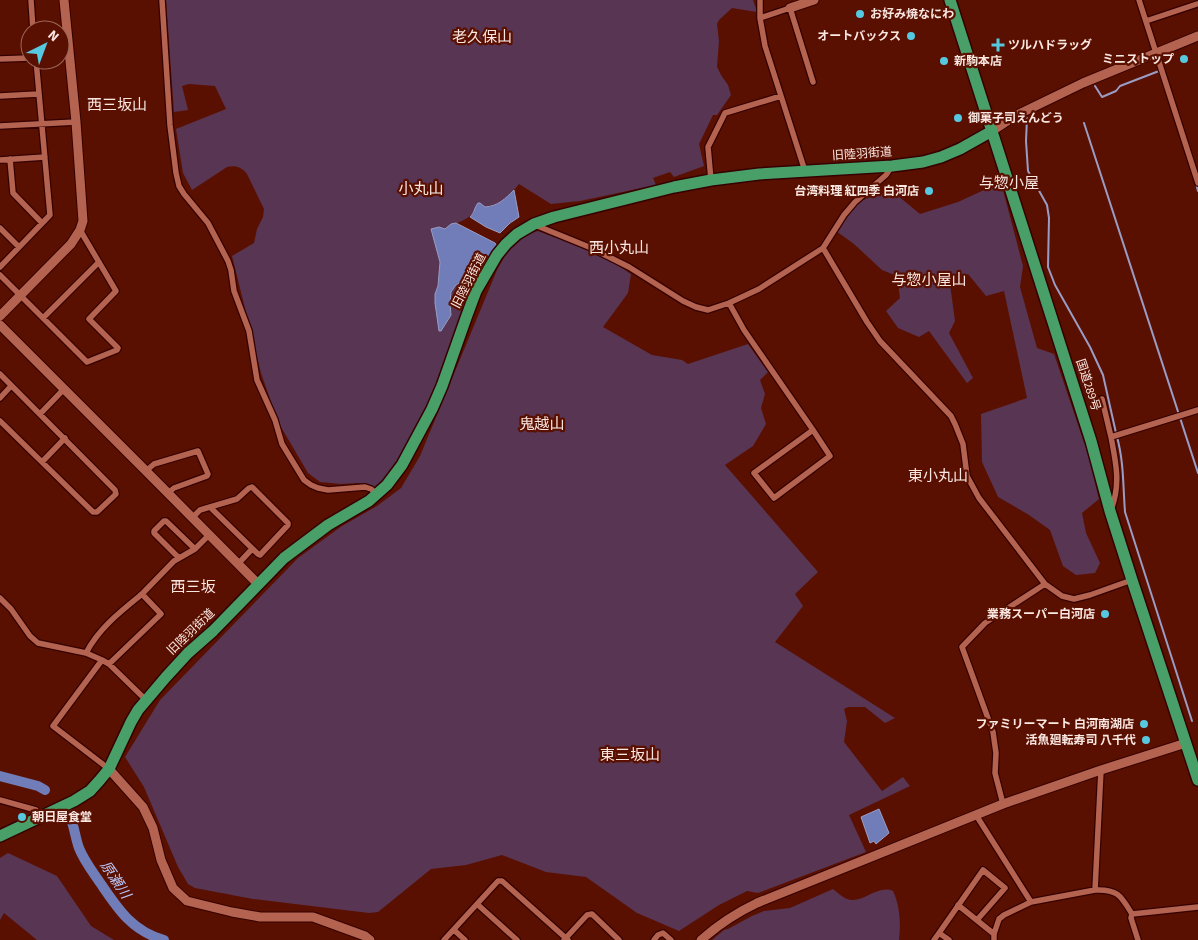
<svg xmlns="http://www.w3.org/2000/svg" width="1198" height="940" viewBox="0 0 1198 940" font-family="'Source Sans 3','Noto Sans JP',sans-serif">
<rect width="100%" height="100%" fill="#5a1001"/>
<path fill="#583552" d="M 166,0 L 753,0 L 757,12 L 732,8 L 719,20 L 717,24 L 719,41 L 717,67 L 721,75 L 728,85 L 731,95 L 717,115 L 713,115 L 699,144 L 704,166 L 674,177 L 670,172 L 653,178 L 656,185 L 580,201 L 551,204 L 519,184 C 510,195 500,206 484,207 L 480,203 L 476,206 C 473,221 456,221 445,229 L 439,227 L 433,234 L 440,262 L 438,286 L 435,294 L 435,303 L 439,331 L 441,331 L 451,315 L 450,304 L 451,292 L 455,286 L 460,282 L 472,274 L 480,264 L 485,261 L 487,263 L 435,395 L 400,461 L 376,488 L 359,483 L 341,484 L 320,482 L 308,473 L 278,422 L 261,373 L 232,256 L 254,243 L 257,229 L 263,217 L 264,209 L 247,174 C 242,167 235,165 227,167 L 192,190 L 183,173 L 176,129 L 226,109 L 215,86 L 189,84 L 182,86 L 188,110 L 174,112 Z
M 999,183 L 1003,190 L 1023,266 L 1020,287 L 1037,348 L 1054,354 L 1088,454 L 1099,499 L 1082,513 L 1086,533 L 1100,563 L 1095,573 L 1076,575 L 1063,566 L 1050,530 L 1029,515 L 998,497 L 982,462 L 981,414 L 1027,398 L 1004,291 L 986,296 L 968,274 L 950,284 L 955,321 L 949,333 L 973,378 L 967,383 L 929,331 L 919,337 L 898,328 L 886,311 L 900,298 L 897,276 L 882,270 L 854,244 L 836,231 L 860,201 L 891,190 L 920,214 L 958,202 Z
M 538,231 L 600,254 L 631,274 L 628,293 L 603,327 L 652,355 L 682,360 L 688,364 L 748,344 L 768,372 L 760,380 L 765,394 L 761,408 L 766,424 L 753,446 L 725,465 L 818,572 L 795,594 L 803,606 L 775,642 L 895,718 L 885,723 L 865,707 L 848,707 L 844,709 L 847,721 L 844,742 L 882,791 L 903,777 L 910,786 L 849,815 L 866,852 L 758,893 L 747,891 L 719,905 L 679,931 L 637,913 L 586,877 L 546,872 L 502,855 L 466,865 L 431,869 L 378,912 L 369,913 L 253,899 L 195,888 L 188,884 L 178,867 L 144,787 L 125,757 L 160,700 L 298,558 L 342,526 L 377,506 L 401,488 L 420,456 L 497,270 L 509,249 L 526,235 Z
M 8,853 L 57,876 L 91,926 L 114,940 L 37,940 L 4,913 L 0,920 L 0,858 Z
M 833,889 C 837,892 842,897 847,899 C 862,905 877,884 893,891 C 900,906 901,924 899,940 L 712,940 L 724,930 L 728,929 L 752,916 L 764,911 L 790,908 Z"/>
<path fill="#707db8" stroke="#999dc5" d="M 514,190 L 519,217 L 510,223 L 500,233 L 486,227 L 470,217 C 475,212 474,208 478,203 L 480,203 L 485,207 C 498,206 505,199 514,190 Z
M 456,223 L 495,243 L 497,246 L 485,261 L 480,264 L 472,274 L 460,282 L 455,286 L 451,292 L 450,304 L 451,315 L 441,331 L 439,331 L 435,303 L 435,294 L 438,286 L 440,262 L 431,229 L 439,227 L 445,229 L 451,224 Z
M 879,809 L 889,833 L 876,844 L 874,841 L 870,843 L 861,817 Z"/>
<g fill="none" stroke-linecap="round" stroke-linejoin="round">
<path stroke="#999dc5" stroke-width="2" d="M 1095,86 L 1102,97 L 1116,91 L 1120,86 L 1159,71 L 1168,98
M 1027,118 L 1026,141 L 1028,171 L 1047,205 L 1049,218 L 1048,267 L 1055,285 L 1090,347 L 1103,375 L 1116,433
M 1084,123 L 1198,473
M 1196,183 L 1198,191
M 1117,437 C 1124,462 1123,487 1125,512 L 1192,721"/>
<path stroke="#707db8" stroke-width="10" d="M 0,776 L 38,786 L 45,790
M 69,814 C 74,824 75,837 79,848 C 84,861 93,872 101,884 C 118,909 132,931 164,940"/>
<g stroke="#350000" stroke-width="8">
<path id="street" d="M 31,0 L 33,30
M 162,0 L 170,125 L 176,173 L 179,186 L 184,194 L 208,223 L 228,261 L 231,270 L 234,291 L 249,331 L 257,380 L 275,420 L 282,444 L 304,480 L 311,485 L 318,488 L 328,490 L 365,487 L 371,489 L 377,494
M 760,0 L 760,18 L 765,46 L 805,171
M 1139,0 L 1198,183
M 760,18 L 790,8 L 813,82
M 1146,21 L 1197,4
M 0,59 L 30,58
M 0,96 L 38,94
M 0,126 L 76,122
M 10,159 L 13,193 L 42,223
M 0,160 L 45,157
M 711,180 L 708,147 L 725,113 L 781,96
M 535,225 L 589,247 L 629,267 L 683,301 L 696,307 L 708,310 L 729,303 L 759,289 L 823,248 L 844,215 L 855,202 L 886,175 L 892,166
M 0,228 L 19,247
M 823,248 L 867,322 L 880,341 L 951,416 L 955,424 L 963,444 L 967,476 L 979,498 L 1045,584 L 1062,596 L 1074,599 L 1090,595 L 1132,580
M 0,267 L 50,215 L 36,60
M 0,275 L 87,362 L 117,350 L 118,348 L 89,319 L 116,291 L 80,230
M 729,303 L 744,330 L 813,430
M 43,318 L 99,262
M 0,374 L 115,490 L 116,494 L 97,512 L 93,512 L 0,421
M 0,398 L 11,386
M 1102,399 L 1111,437
M 40,414 L 64,389
M 813,430 L 830,456 L 774,498 L 754,473 Z
M 42,462 L 65,438
M 146,471 L 154,464 L 198,451 L 208,474 L 207,476 L 174,488 L 168,493
M 1111,510 C 1121,484 1116,463 1111,437 L 1198,410
M 192,518 L 200,510 L 237,499 L 249,488 L 252,487 L 288,523 L 288,525 L 260,555 L 258,554 L 212,509 L 211,507
M 179,558 L 154,533 L 154,531 L 164,521 L 166,521 L 195,549
M 238,564 L 252,549
M 142,594 L 174,561 L 195,549 L 209,535
M 0,598 L 11,609 L 30,636 L 38,643 L 86,653 L 102,660 L 109,664 L 146,700
M 86,653 C 99,628 121,611 142,594 L 161,614 L 109,664
M 102,660 L 53,726 L 109,769
M 0,800 L 36,810 L 40,817
M 1003,804 L 995,773 L 996,753 L 993,732 L 962,647 L 985,623 L 1045,584
M 976,815 L 1031,902
M 1095,890 L 1101,770
M 477,904 L 517,940
M 958,905 L 994,934
M 1132,914 L 1198,907
M 454,930 L 465,940
M 939,933 L 983,870 L 1005,888 L 977,920
M 444,940 L 498,881 L 502,881 L 568,940
M 564,940 L 587,915 L 592,914 L 619,940
M 654,940 L 658,935 L 663,933 L 671,940
M 934,940 L 939,933 L 949,940
M 994,940 L 994,934 L 999,919 L 1004,915 L 1031,902 L 1095,890 C 1118,889 1121,896 1132,914 L 1131,918 L 1138,940"/>
</g>
<g stroke="#350000" stroke-width="11">
<path id="secondary" d="M 790,8 L 814,0
M 992,131 L 1015,116 L 1083,83 L 1198,36
M 0,316 L 71,244 L 80,230 L 83,221 L 76,122 L 64,0
M 0,325 L 146,471 L 258,584
M 109,769 L 143,807 L 153,828 L 161,860 L 173,888 L 187,901 L 232,912 L 260,917 L 313,917 L 365,936 L 370,940
M 701,940 C 718,925 736,913 757,903 L 1003,804 L 1101,770 L 1186,743"/>
</g>
<g stroke="#350000" stroke-width="14">
<path id="highway" d="M 950,0 L 1091,441 L 1110,511 L 1132,580 L 1198,780
M 0,836 L 74,801 L 90,791 L 99,781 L 109,769 L 131,722 L 138,710 L 166,677 L 188,653 L 213,631 L 284,558 L 328,525 L 369,501 L 387,485 L 402,465 L 432,409 L 442,386 L 466,318 L 476,291 L 497,255 L 506,244 L 517,234 L 534,224 L 554,217 L 674,187 L 711,180 L 759,174 L 892,166 L 923,162 L 941,157 L 960,149 L 992,131"/>
</g>
<use href="#street" stroke="#b36350" stroke-width="5.5"/>
<use href="#secondary" stroke="#b36350" stroke-width="9"/>
<use href="#highway" stroke="#489f68" stroke-width="11"/>
</g>
<g fill="#56c9e1" stroke="#5a1001" stroke-width="2">
<circle cx="860" cy="14" r="5"/>
<circle cx="911" cy="36" r="5"/>
<path d="M995.5 37.5h5v5h5v5h-5v5h-5v-5h-5v-5h5z"/>
<circle cx="1184" cy="59" r="5"/>
<circle cx="944" cy="61" r="5"/>
<circle cx="958" cy="118" r="5"/>
<circle cx="929" cy="191" r="5"/>
<circle cx="1105" cy="614" r="5"/>
<circle cx="1144" cy="724" r="5"/>
<circle cx="1146" cy="740" r="5"/>
<circle cx="22" cy="817" r="5"/>
</g>
<g text-anchor="middle" dominant-baseline="central" stroke-width="4.5" stroke-linejoin="round" paint-order="stroke">
<g font-size="12" font-weight="bold" fill="#fae7e2" stroke="#5a1001" text-anchor="end">
<text x="870" y="14" text-anchor="start">お好み焼なにわ</text>
<text x="901" y="36">オートバックス</text>
<text x="1008" y="45" text-anchor="start">ツルハドラッグ</text>
<text x="1174" y="59">ミニストップ</text>
<text x="954" y="61" text-anchor="start">新駒本店</text>
<text x="968" y="118" text-anchor="start">御菓子司えんどう</text>
<text x="919" y="191">台湾料理 紅四季 白河店</text>
<text x="1095" y="614">業務スーパー白河店</text>
<text x="1134" y="724">ファミリーマート 白河南湖店</text>
<text x="1136" y="740">活魚廻転寿司 八千代</text>
<text x="32" y="817" text-anchor="start">朝日屋食堂</text>
</g>
<g font-size="12" fill="#fae7e2" stroke="#5a1001">
<text transform="translate(862 154) rotate(-4)">旧陸羽街道</text>
<text transform="translate(469 281) rotate(-63)">旧陸羽街道</text>
<text transform="translate(1088 385) rotate(72)">国道289号</text>
<text transform="translate(191 632) rotate(-44)">旧陸羽街道</text>
</g>
<g font-size="14" font-style="italic" fill="#bbc8fb" stroke="#5a1001">
<text transform="translate(115 880) rotate(56)">原瀬川</text>
</g>
<g font-size="15" fill="#fae7e2" stroke="#5a1001">
<text x="482" y="37">老久保山</text>
<text x="117" y="105">西三坂山</text>
<text x="1009" y="183">与惣小屋</text>
<text x="421" y="189">小丸山</text>
<text x="619" y="248">西小丸山</text>
<text x="929" y="280">与惣小屋山</text>
<text x="542" y="424">鬼越山</text>
<text x="938" y="476">東小丸山</text>
<text x="193" y="587">西三坂</text>
<text x="630" y="755">東三坂山</text>
</g>
</g>
<g transform="translate(45 45) rotate(42)"><circle r="24" fill="#5a1001" stroke="#9a665b"/>
<path d="M0-4L9 19L0 12L-9 19Z" fill="#56c9e1"/>
<text y="-8" font-size="14" font-weight="bold" text-anchor="middle" fill="#fae7e2">N</text>
</g>
</svg>
